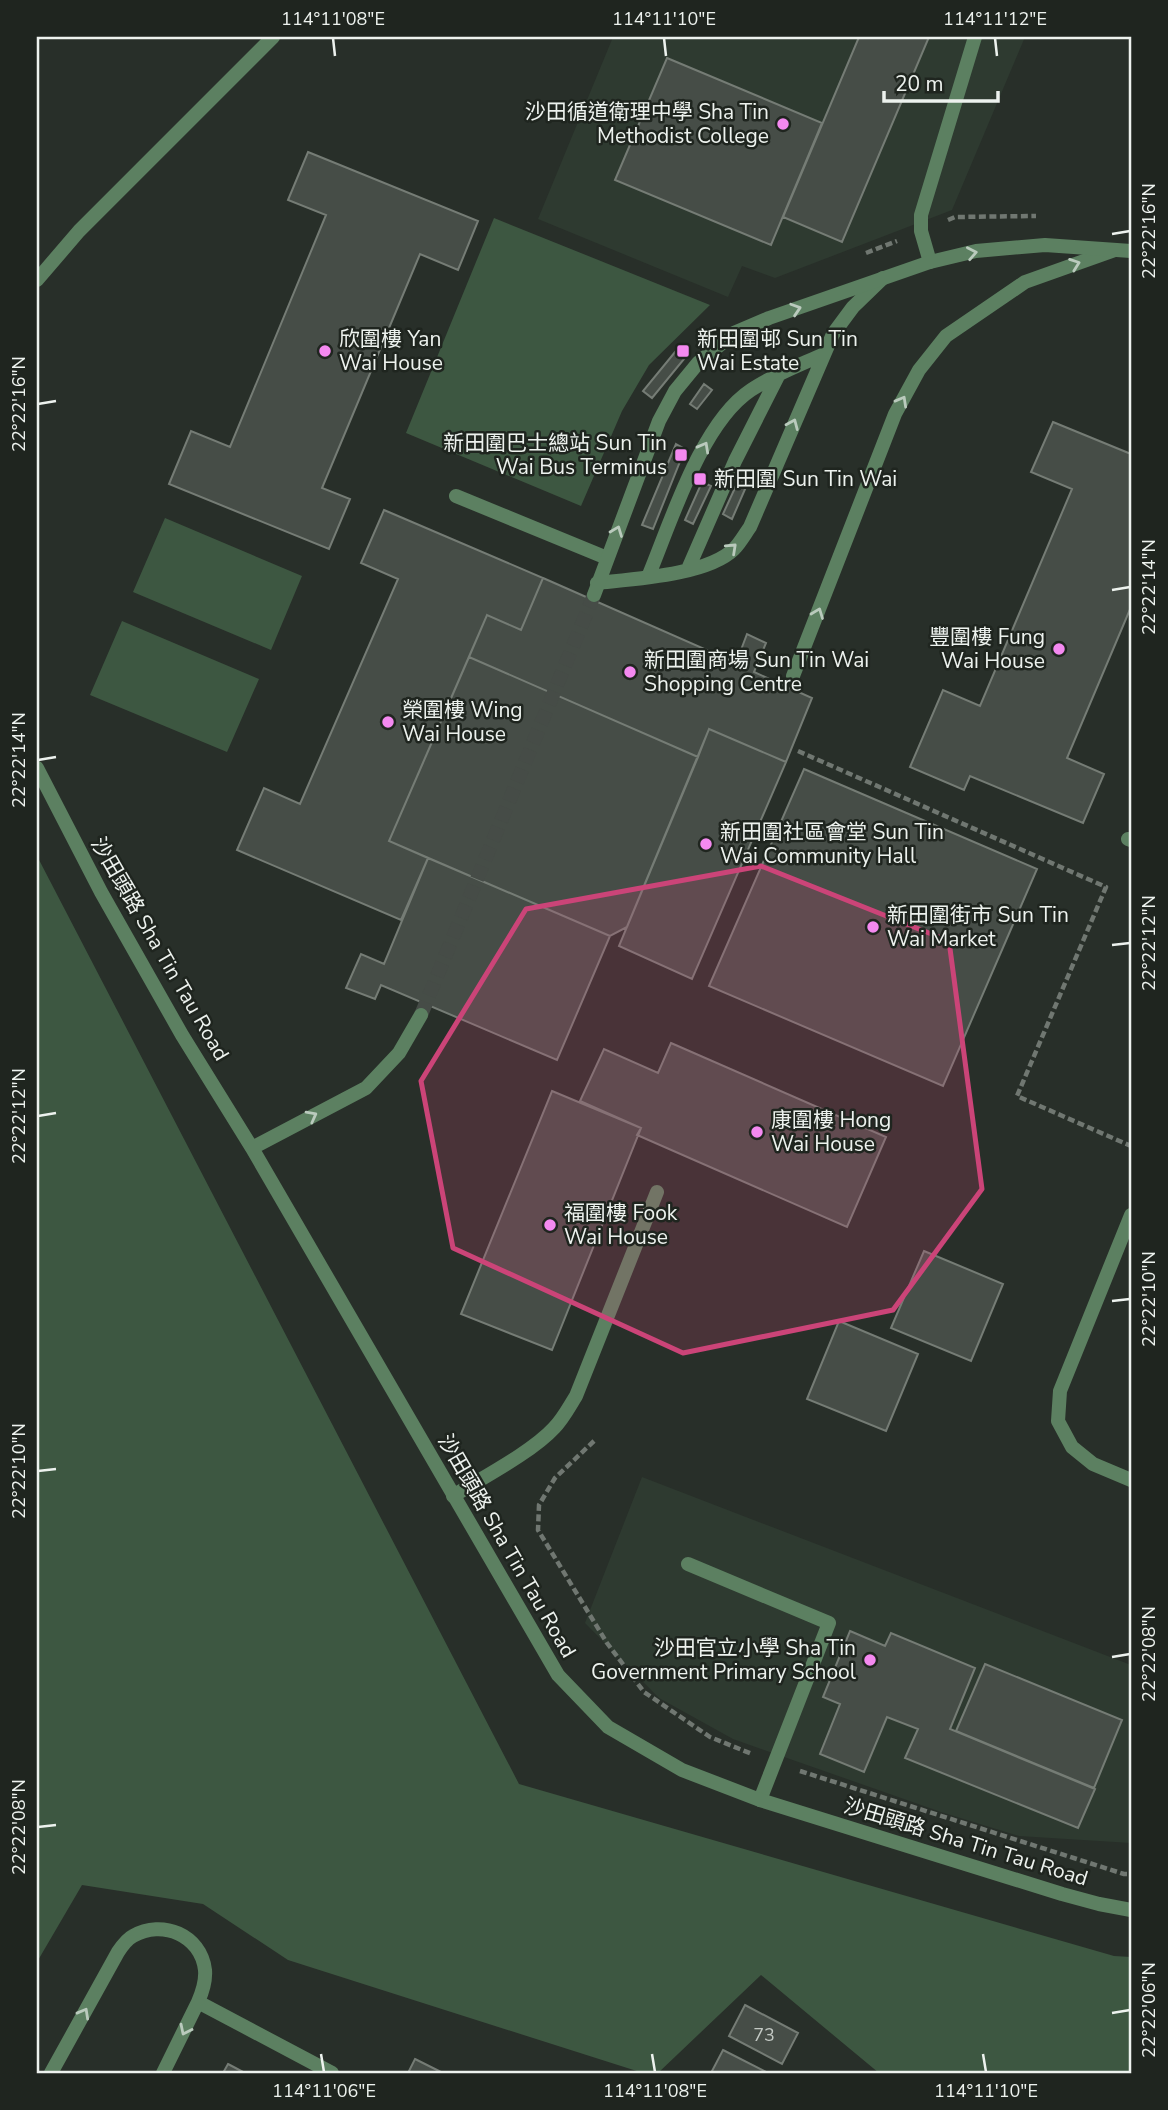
<svg xmlns="http://www.w3.org/2000/svg" width="1168" height="2110" viewBox="0 0 1168 2110" font-family="'Nunito Sans','Noto Sans TC',sans-serif">
<rect width="100%" height="100%" fill="#282f29"/>
<path fill="#2e3a30" d="M 613,37 L 1025,37 L 952,210 L 775,278 L 742,266 L 728,297 L 538,219 Z
M 642,1477 L 1131,1665 L 1131,1843 L 1019,1836 L 941,1812 L 733,1739 L 659,1698 L 585,1623 Z"/>
<path fill="#3d5741" d="M 494,218 L 710,305 L 649,365 L 622,411 L 581,506 L 406,433 Z
M 165,518 L 302,576 L 271,650 L 133,592 Z
M 122,621 L 259,679 L 227,752 L 90,695 Z
M 37,856 L 519,1784 L 1114,1956 L 1131,1957 L 1131,2073 L 879,2073 L 761,1975 L 658,2073 L 643,2073 L 288,1960 L 203,1904 L 82,1885 L 37,1962 Z"/>
<path fill="#464d47" stroke="#757c75" stroke-width="2" d="M 859,37 L 929,37 L 842,242 L 783,217 Z
M 667,58 L 822,123 L 771,245 L 615,180 Z
M 308,152 L 478,221 L 458,270 L 420,254 L 322,488 L 350,499 L 329,549 L 169,484 L 191,431 L 230,447 L 326,215 L 288,200 Z
M 680,346 L 689,353 L 652,398 L 643,391 Z
M 704,384 L 712,390 L 697,409 L 690,404 Z
M 1053,422 L 1131,454 L 1131,607 L 1067,758 L 1104,774 L 1083,823 L 970,776 L 964,790 L 910,767 L 943,690 L 980,706 L 1072,489 L 1031,472 Z
M 676,444 L 685,449 L 653,529 L 642,525 Z
M 740,477 L 749,480 L 732,519 L 723,514 Z
M 702,482 L 711,486 L 693,524 L 685,520 Z
M 384,510 L 543,578 L 521,630 L 487,615 L 389,841 L 428,858 L 401,920 L 237,850 L 264,788 L 300,804 L 398,579 L 361,563 Z
M 543,578 L 736,663 L 747,634 L 766,643 L 754,672 L 812,698 L 786,762 L 709,729 L 698,757 L 469,657 L 487,615 L 521,630 Z
M 469,657 L 698,757 L 627,927 L 610,936 L 389,841 Z
M 709,729 L 786,762 L 692,979 L 619,946 Z
M 804,769 L 1037,869 L 943,1086 L 709,986 Z
M 428,858 L 610,936 L 557,1060 L 381,985 L 375,999 L 346,988 L 361,954 L 384,964 Z
M 671,1043 L 886,1137 L 847,1227 L 637,1135 L 641,1128 L 580,1101 L 604,1049 L 658,1073 Z
M 552,1091 L 641,1128 L 552,1350 L 461,1314 Z
M 924,1251 L 1003,1284 L 971,1361 L 891,1328 Z
M 839,1321 L 918,1354 L 886,1431 L 807,1399 Z
M 850,1631 L 885,1646 L 891,1633 L 975,1668 L 950,1729 L 1095,1789 L 1078,1828 L 905,1758 L 918,1729 L 887,1717 L 864,1772 L 820,1754 L 840,1704 L 823,1697 Z
M 985,1664 L 1122,1720 L 1094,1788 L 956,1731 Z
M 745,2005 L 798,2033 L 782,2064 L 729,2036 Z
M 723,2050 L 768,2073 L 711,2073 Z
M 415,2059 L 443,2073 L 408,2073 Z
M 228,2064 L 245,2073 L 223,2073 Z"/>
<g fill="none" stroke-linecap="round" stroke-linejoin="round">
<path stroke="#464c47" stroke-width="14" stroke-dasharray="14 7" stroke-linecap="butt" d="M 421,1015 L 594,595"/>
<path stroke="#707771" stroke-width="4.5" stroke-dasharray="7 3.5" stroke-linecap="butt" d="M 948,220 L 955,217 L 1036,216
M 866,253 L 897,241
M 798,751 L 1106,887 L 1017,1096 L 1131,1146
M 594,1441 L 555,1478 L 539,1505 L 538,1530 L 607,1643 L 644,1692 L 710,1737 L 752,1754
M 800,1771 L 1124,1874 L 1131,1874"/>
<path stroke="#5c8061" stroke-width="14" d="M 930,262 L 921,231 L 921,215 L 975,37
M 456,496 L 607,558
M 688,569 L 735,461 L 779,374
M 648,577 C 671,522 701,423 751,390 C 773,375 800,365 824,354
M 597,583 C 634,579 708,575 734,549 C 740,543 745,534 750,527 L 833,334 L 853,307 L 883,278
M 793,676 L 895,414 L 919,370 L 946,336 L 1025,282 L 1115,250
M 1128,839 L 1131,840
M 1131,1215 L 1060,1391 L 1058,1421 L 1072,1447 L 1093,1464 L 1131,1480
M 453,1496 C 482,1478 532,1452 554,1428 C 563,1419 569,1407 576,1396 L 657,1192
M 688,1564 L 829,1623 L 760,1800
M 198,2002 L 332,2073
M 51,2073 L 118,1952 C 122,1946 127,1939 133,1936 C 162,1919 201,1935 205,1970 C 206,1981 202,1993 198,2002 L 163,2073"/>
<path stroke="#5c8061" stroke-width="14" d="M 37,280 L 79,231 L 273,37
M 594,595 L 659,421 L 675,391 L 698,363 L 734,333 L 769,318 L 930,262 L 976,251 L 1045,245 L 1131,251
M 37,768 L 101,892 L 182,1035 L 252,1148 L 558,1675 L 608,1727 L 682,1770 L 760,1800 L 1062,1894 L 1099,1904 L 1131,1910
M 252,1148 L 366,1088 L 399,1053 L 421,1015"/>
</g>
<defs><path id="oneway-chevron" d="M-2-3.5L2.5 0L-2 3.5" fill="none" stroke-width="1.6" stroke-linecap="round" stroke-linejoin="round" transform="scale(1.75)"/></defs>
<g stroke="#bacabd">
<use href="#oneway-chevron" transform="translate(972 253) rotate(-11)"/>
<use href="#oneway-chevron" transform="translate(1075 264) rotate(-20)"/>
<use href="#oneway-chevron" transform="translate(796 309) rotate(-18)"/>
<use href="#oneway-chevron" transform="translate(902 401) rotate(-61)"/>
<use href="#oneway-chevron" transform="translate(793 424) rotate(-67)"/>
<use href="#oneway-chevron" transform="translate(704 447) rotate(-61)"/>
<use href="#oneway-chevron" transform="translate(617 531) rotate(-69)"/>
<use href="#oneway-chevron" transform="translate(732 548) rotate(-43)"/>
<use href="#oneway-chevron" transform="translate(818 613) rotate(-69)"/>
<use href="#oneway-chevron" transform="translate(312 1116) rotate(-28)"/>
<use href="#oneway-chevron" transform="translate(84 2013) rotate(-61)"/>
<use href="#oneway-chevron" transform="translate(185 2030) rotate(116)"/>
</g>
<path fill="#cb4478" fill-opacity="0.2" stroke="#cb4478" stroke-width="5" stroke-linejoin="round" d="M 761,866 L 949,941 L 982,1189 L 893,1310 L 683,1353 L 453,1248 L 421,1081 L 526,909 Z"/>
<path fill="none" stroke="#edf2ee" stroke-width="2.5" d="M 333,38 L 335,56M 664,38 L 666,56M 995,38 L 997,56M 1112,234 L 1130,231M 38,404 L 56,401M 1112,590 L 1130,587M 38,760 L 56,757M 1112,945 L 1130,943M 38,1116 L 56,1113M 1112,1301 L 1130,1299M 38,1471 L 56,1469M 1112,1657 L 1130,1654M 38,1827 L 56,1825M 1112,2013 L 1130,2010M 321,2054 L 324,2072M 652,2054 L 655,2072M 983,2054 L 986,2072"/>
<g fill="#f489f0" stroke="#1f251f" stroke-width="2.5">
<circle cx="783" cy="124" r="7"/>
<circle cx="325" cy="351" r="7"/>
<rect x="676" y="344" width="14" height="14" rx="3.5"/>
<rect x="674" y="448" width="14" height="14" rx="3.5"/>
<rect x="693" y="472" width="14" height="14" rx="3.5"/>
<circle cx="1059" cy="649" r="7"/>
<circle cx="630" cy="672" r="7"/>
<circle cx="388" cy="722" r="7"/>
<circle cx="706" cy="844" r="7"/>
<circle cx="873" cy="927" r="7"/>
<circle cx="757" cy="1132" r="7"/>
<circle cx="550" cy="1225" r="7"/>
<circle cx="870" cy="1660" r="7"/>
</g>
<g text-anchor="middle" dominant-baseline="central" stroke-width="5" stroke-linejoin="round" paint-order="stroke">
<g font-size="18" fill="#c3c9c4">
<text x="764" y="2035">73</text>
</g>
<g font-size="21" fill="#edf2ee" stroke="#1f251f" text-anchor="start">
<text x="769" y="112" text-anchor="end">沙田循道衛理中學 Sha Tin<tspan x="769" dy="24">Methodist College</tspan></text>
<text x="339" y="339">欣圍樓 Yan<tspan x="339" dy="24">Wai House</tspan></text>
<text x="697" y="339">新田圍邨 Sun Tin<tspan x="697" dy="24">Wai Estate</tspan></text>
<text x="667" y="443" text-anchor="end">新田圍巴士總站 Sun Tin<tspan x="667" dy="24">Wai Bus Terminus</tspan></text>
<text x="714" y="479">新田圍 Sun Tin Wai</text>
<text x="1045" y="637" text-anchor="end">豐圍樓 Fung<tspan x="1045" dy="24">Wai House</tspan></text>
<text x="644" y="660">新田圍商場 Sun Tin Wai<tspan x="644" dy="24">Shopping Centre</tspan></text>
<text x="402" y="710">榮圍樓 Wing<tspan x="402" dy="24">Wai House</tspan></text>
<text x="720" y="832">新田圍社區會堂 Sun Tin<tspan x="720" dy="24">Wai Community Hall</tspan></text>
<text x="887" y="915">新田圍街市 Sun Tin<tspan x="887" dy="24">Wai Market</tspan></text>
<text x="771" y="1120">康圍樓 Hong<tspan x="771" dy="24">Wai House</tspan></text>
<text x="564" y="1213">福圍樓 Fook<tspan x="564" dy="24">Wai House</tspan></text>
<text x="856" y="1648" text-anchor="end">沙田官立小學 Sha Tin<tspan x="856" dy="24">Government Primary School</tspan></text>
</g>
<g font-size="21" fill="#edf2ee" stroke="#1f251f">
<text transform="translate(160 949) rotate(60)">沙田頭路 Sha Tin Tau Road</text>
<text transform="translate(507 1546) rotate(60)">沙田頭路 Sha Tin Tau Road</text>
<text transform="translate(966 1842) rotate(17)">沙田頭路 Sha Tin Tau Road</text>
</g>
</g>
<rect width="1168" height="2110" fill="none" stroke="#1f251f" stroke-width="77"/>
<path d="M884 91v10h114v-10" fill="none" stroke="#edf2ee" stroke-width="3.5"/>
<text x="895" y="91" font-size="21" fill="#edf2ee" stroke="#1f251f" stroke-width="5" paint-order="stroke">20 m</text>
<rect x="38" y="38" width="1092" height="2034" fill="none" stroke="#edf2ee" stroke-width="2.5"/>
<g font-size="18" text-anchor="middle" fill="#edf2ee">
<text x="333" y="25">114°11'08"E</text>
<text x="664" y="25">114°11'10"E</text>
<text x="995" y="25">114°11'12"E</text>
<text transform="translate(1149 231) rotate(-90)" y="6">22°22'16"N</text>
<text transform="translate(19 404) rotate(-90)" y="6">22°22'16"N</text>
<text transform="translate(1149 587) rotate(-90)" y="6">22°22'14"N</text>
<text transform="translate(19 760) rotate(-90)" y="6">22°22'14"N</text>
<text transform="translate(1149 943) rotate(-90)" y="6">22°22'12"N</text>
<text transform="translate(19 1116) rotate(-90)" y="6">22°22'12"N</text>
<text transform="translate(1149 1299) rotate(-90)" y="6">22°22'10"N</text>
<text transform="translate(19 1471) rotate(-90)" y="6">22°22'10"N</text>
<text transform="translate(1149 1654) rotate(-90)" y="6">22°22'08"N</text>
<text transform="translate(19 1827) rotate(-90)" y="6">22°22'08"N</text>
<text transform="translate(1149 2010) rotate(-90)" y="6">22°22'06"N</text>
<text x="324" y="2097">114°11'06"E</text>
<text x="655" y="2097">114°11'08"E</text>
<text x="986" y="2097">114°11'10"E</text>
</g>
</svg>
